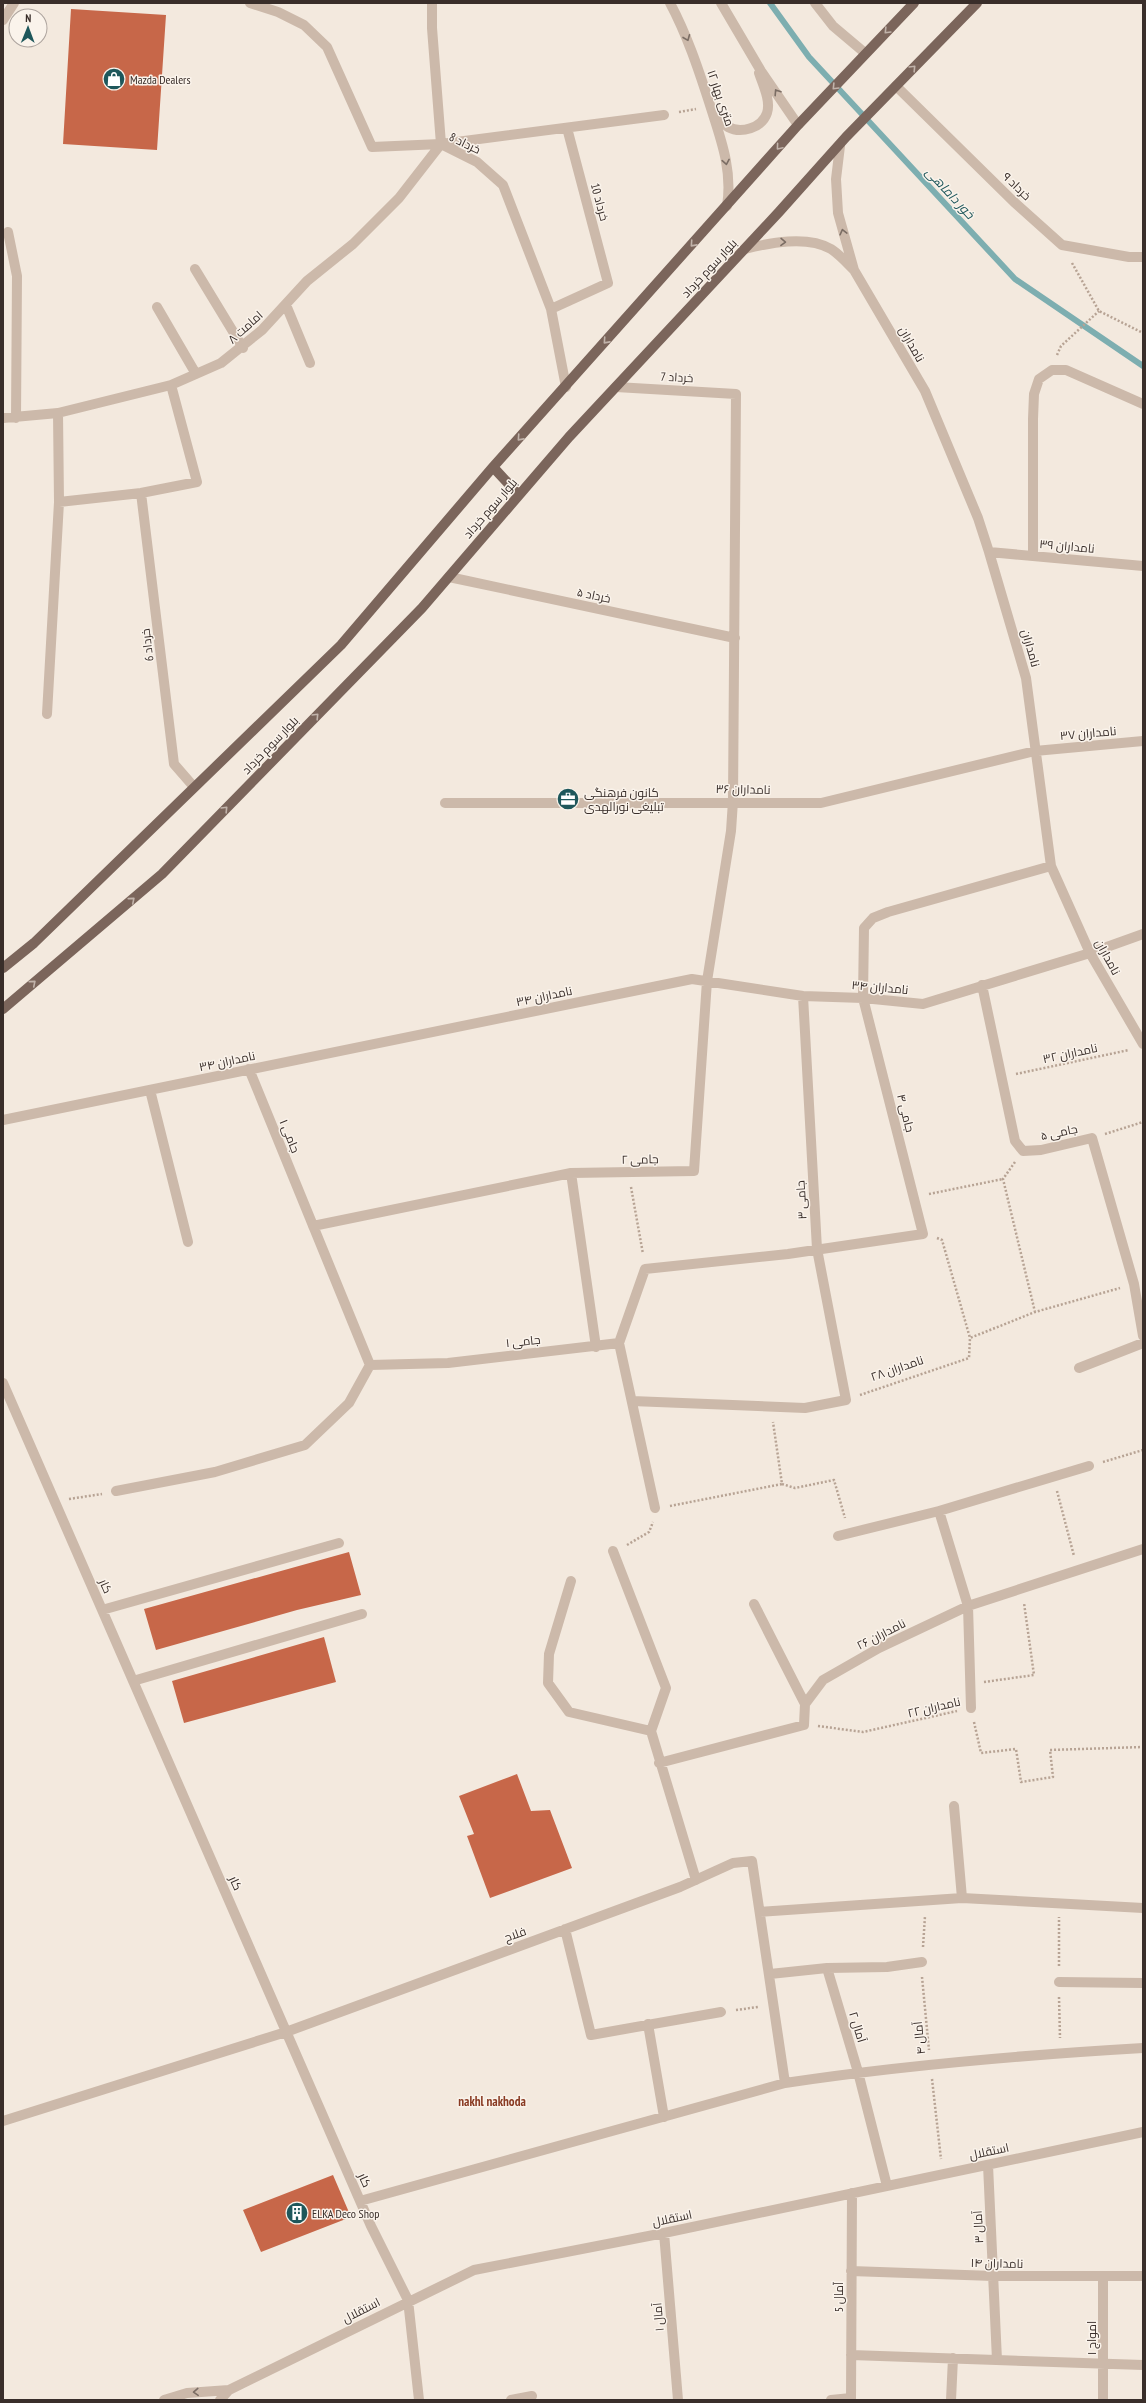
<svg xmlns="http://www.w3.org/2000/svg" width="1146" height="2403" viewBox="0 0 1146 2403" font-family="'PT Sans Narrow',Cairo,sans-serif">
<rect width="100%" height="100%" fill="#f3e9de"/>
<g fill="none" stroke-linecap="round" stroke-linejoin="round">
<path stroke="#7daeb0" stroke-width="6" d="M 770,3 L 809,57 L 1015,279 L 1143,366"/>
</g>
<path fill="#c76749" d="M 71,9 L 166,15 L 157,150 L 63,144 Z
M 349,1552 L 361,1595 L 297,1610 L 156,1650 L 144,1609 Z
M 324,1637 L 336,1682 L 184,1723 L 172,1681 Z
M 517,1774 L 531,1811 L 550,1810 L 572,1868 L 490,1898 L 467,1836 L 474,1834 L 459,1796 Z
M 333,2175 L 351,2217 L 261,2252 L 243,2210 Z"/>
<g fill="none" stroke-linecap="round" stroke-linejoin="round">
<path stroke="#b7a394" stroke-width="2.5" stroke-dasharray="2 2" stroke-linecap="butt" d="M 679,112 L 696,109
M 1072,263 L 1099,311 L 1143,333
M 1057,355 L 1061,346 L 1099,311
M 1016,1074 L 1129,1050
M 1105,1134 L 1143,1122
M 1015,1162 L 1003,1179 L 1035,1312
M 631,1187 L 643,1254
M 929,1194 L 1003,1179
M 937,1238 L 942,1240 L 970,1338
M 860,1395 L 969,1358 L 970,1338 L 1035,1312 L 1120,1288
M 1103,1462 L 1143,1450
M 782,1484 L 795,1488 L 834,1480 L 845,1518
M 1057,1491 L 1074,1556
M 69,1499 L 102,1494
M 670,1506 L 782,1484 L 773,1422
M 627,1545 L 649,1532 L 653,1522
M 984,1682 L 1034,1675 L 1024,1603
M 974,1722 L 981,1753 L 1016,1749 L 1021,1782 L 1053,1777 L 1050,1750 L 1143,1747
M 818,1726 L 863,1732 L 957,1711
M 923,1947 L 925,1916
M 1059,1966 L 1059,1917
M 922,1977 L 929,2050
M 1059,1997 L 1060,2038
M 736,2010 L 758,2007
M 932,2079 L 941,2159"/>
<path stroke="#ccb9aa" stroke-width="10" d="M 250,3 L 278,12 L 304,25 L 327,47 L 372,147 L 441,144 L 664,115
M 432,3 L 432,28 L 441,144
M 670,3 C 687,35 698,68 709,102 C 720,137 733,169 727,206
M 721,3 L 761,71 L 798,125
M 815,3 L 833,26 L 865,53
M 3,20 L 14,3
M 896,86 L 1014,202 L 1062,245 L 1129,257 L 1143,257
M 715,113 C 719,117 723,124 728,127 C 741,134 762,128 767,113 C 771,101 763,85 759,73
M 441,144 L 477,162 L 503,185 L 551,309 L 566,387
M 840,146 L 836,179 L 838,213 L 854,270 L 925,391 L 978,518 L 989,552 L 1026,678 L 1051,866 L 1090,953 L 1143,1044
M 8,232 L 17,276 L 16,418
M 745,249 C 769,243 807,235 831,249 C 839,254 847,263 854,270
M 195,269 L 243,348
M 286,305 L 310,363
M 157,307 L 196,374
M 551,309 L 608,283 L 567,128
M 58,413 L 59,502
M 3,418 L 58,413 L 171,385 L 221,363 L 262,330 L 307,281 L 353,244 L 399,198 L 441,144
M 141,493 L 174,764 L 194,787
M 989,552 L 1143,566
M 1033,556 L 1033,419 L 1034,394 L 1039,379 L 1052,370 L 1066,370 L 1143,404
M 449,577 L 735,638
M 47,714 L 59,502 L 141,493 L 197,482 L 171,385
M 445,803 L 821,803 L 1035,751 L 1143,741
M 982,985 L 1015,1141 L 1023,1151 L 1041,1150 L 1092,1138 L 1134,1284 L 1143,1336
M 249,1069 L 370,1365 L 448,1363 L 619,1343 L 655,1508
M 150,1090 L 188,1242
M 3,1120 L 692,979 L 803,996 L 863,998 L 923,1004 L 1090,953 L 1143,934
M 313,1226 L 571,1173
M 619,1343 L 645,1269 L 788,1254 L 923,1234 L 863,998 L 864,928 L 873,918 L 888,912 L 1051,866
M 596,1347 L 571,1173 L 694,1171 L 707,981 L 731,831 L 733,801 L 736,394 L 616,387
M 1079,1368 L 1143,1343
M 3,1383 L 371,2226 L 408,2300 L 419,2400
M 632,1401 L 805,1408 L 846,1400 L 817,1249 L 803,996
M 116,1491 L 215,1472 L 305,1445 L 349,1403 L 370,1365
M 838,1536 L 939,1511
M 613,1551 L 666,1688 L 651,1731 L 696,1880
M 571,1581 L 549,1654 L 548,1683 L 569,1712 L 651,1731
M 754,1604 L 805,1704
M 102,1610 L 339,1543
M 133,1681 L 362,1614
M 971,1708 L 968,1606 L 939,1511 L 1089,1466
M 659,1763 L 804,1725 L 805,1704 L 823,1680 L 879,1648 L 968,1606 L 1143,1549
M 954,1806 L 962,1898
M 760,1912 L 962,1898 L 1143,1908
M 565,1929 L 591,2035 L 721,2012
M 770,1974 L 827,1968
M 1059,1982 L 1143,1983
M 648,2024 L 664,2117
M 3,2121 L 286,2032 L 680,1887 L 733,1863 L 752,1861 L 785,2083
M 988,2165 L 997,2360
M 887,2186 L 858,2072 L 827,1968 L 887,1967 L 922,1962
M 360,2201 L 785,2083 C 904,2065 1023,2055 1143,2048
M 664,2233 L 678,2400
M 851,2271 L 993,2276 L 1143,2276
M 851,2355 L 1143,2365
M 164,2400 L 187,2393 L 229,2390
M 220,2400 L 229,2390 L 474,2270 L 664,2233 L 1143,2132
M 511,2400 L 532,2396
M 831,2400 L 851,2398
M 851,2400 L 852,2193
M 951,2400 L 953,2358
M 1103,2400 L 1103,2276"/>
<path stroke="#7b655b" stroke-width="10" d="M 493,467 L 519,495
M 3,968 L 34,943 L 341,645 L 493,467 L 798,125 L 914,3
M 3,1009 L 162,874 L 422,608 L 569,437 L 779,212 L 846,137 L 977,3"/>
</g>
<defs><path id="oneway-chevron" d="M-2-3.5L2.5 0L-2 3.5" fill="none" stroke-width="1.6" stroke-linecap="round" stroke-linejoin="round"/></defs>
<g stroke="#c1b3aa">
<use href="#oneway-chevron" transform="translate(887 31) rotate(134)"/>
<use href="#oneway-chevron" transform="translate(913 68) rotate(-46)"/>
<use href="#oneway-chevron" transform="translate(835 87) rotate(134)"/>
<use href="#oneway-chevron" transform="translate(779 147) rotate(130)"/>
<use href="#oneway-chevron" transform="translate(693 244) rotate(132)"/>
<use href="#oneway-chevron" transform="translate(606 341) rotate(132)"/>
<use href="#oneway-chevron" transform="translate(520 438) rotate(132)"/>
<use href="#oneway-chevron" transform="translate(316 716) rotate(-46)"/>
<use href="#oneway-chevron" transform="translate(225 809) rotate(-46)"/>
<use href="#oneway-chevron" transform="translate(132 900) rotate(-40)"/>
<use href="#oneway-chevron" transform="translate(33 983) rotate(-40)"/>
</g>
<g stroke="#7b6d64">
<use href="#oneway-chevron" transform="translate(687 38) rotate(68)"/>
<use href="#oneway-chevron" transform="translate(777 92) rotate(-123)"/>
<use href="#oneway-chevron" transform="translate(726 162) rotate(80)"/>
<use href="#oneway-chevron" transform="translate(843 232) rotate(-104)"/>
<use href="#oneway-chevron" transform="translate(783 242) rotate(1)"/>
<use href="#oneway-chevron" transform="translate(196 2392) rotate(177)"/>
</g>
<defs>
<g id="shop-disc" transform="scale(1.15)"><circle r="9.5" fill="#1e575b" stroke="#faf3eb"/><path d="M-5-2.5h2.3a2.7 3.5 0 0 1 5.4 0H5L5.5 6h-11ZM-1.5-2.5h3a1.5 2.3 0 0 0-3 0Z" fill="#fff"/></g>
<g id="office-disc" transform="scale(1.15)"><circle r="9.5" fill="#1e575b" stroke="#faf3eb"/><path d="M-6-3h4V-5.5h4V-3h4V5H-6ZM-1-4.5V-3h2v-1.5ZM-6 0V1H6V0Z" fill="#fff"/></g>
<g id="building-disc" transform="scale(1.15)"><circle r="9.5" fill="#1e575b" stroke="#faf3eb"/><path d="M-4-6H4V6H1V3H-1V6H-4ZM-2.5-4.3h1.7v1.8h-1.7ZM.8-4.3h1.7v1.8H.8ZM-2.5-1h1.7V.8h-1.7ZM.8-1h1.7V.8H.8Z" fill="#fff"/></g>
</defs>
<g fill-rule="evenodd">
<use href="#shop-disc" x="114" y="79"/>
<use href="#office-disc" x="568" y="799"/>
<use href="#building-disc" x="297" y="2213"/>
</g>
<g text-anchor="middle" dominant-baseline="central" stroke-width="3" stroke-linejoin="round" paint-order="stroke">
<g font-size="12" fill="#392e2a" stroke="#faf3eb" text-anchor="start">
<text x="130" y="79">Mazda Dealers</text>
<text x="584" y="792">کانون فرهنگی<tspan x="584" dy="14">تبلیغی نورالهدی</tspan></text>
<text x="312" y="2213">ELKA Deco Shop</text>
</g>
<g font-size="12" fill="#392e2a" stroke="#faf3eb">
<text transform="translate(721 98) rotate(71)">۱۲ متری بهار</text>
<text transform="translate(465 143) rotate(26)">خرداد 8</text>
<text transform="translate(1017 186) rotate(44)">خرداد ۹</text>
<text transform="translate(600 202) rotate(75)">خرداد 10</text>
<text transform="translate(709 268) rotate(-47)">بلوار سوم خرداد</text>
<text transform="translate(245 327) rotate(-42)">امامت ۸</text>
<text transform="translate(912 344) rotate(60)">نامداران</text>
<text transform="translate(677 377) rotate(3)">خرداد 7</text>
<text transform="translate(490 508) rotate(-49)">بلوار سوم خرداد</text>
<text transform="translate(1067 546) rotate(5)">نامداران ۳۹</text>
<text transform="translate(594 595) rotate(12)">خرداد ۵</text>
<text transform="translate(147 645) rotate(-97)">خرداد 6</text>
<text transform="translate(1031 648) rotate(74)">نامداران</text>
<text transform="translate(1088 733) rotate(-5)">نامداران ۳۷</text>
<text transform="translate(270 745) rotate(-46)">بلوار سوم خرداد</text>
<text transform="translate(743 789) rotate(1)">نامداران ۳۶</text>
<text transform="translate(1108 957) rotate(61)">نامداران</text>
<text transform="translate(880 987) rotate(5)">نامداران ۳۴</text>
<text transform="translate(544 996) rotate(-12)">نامداران ۳۴</text>
<text transform="translate(1070 1053) rotate(-12)">نامداران ۳۲</text>
<text transform="translate(227 1061) rotate(-12)">نامداران ۳۴</text>
<text transform="translate(906 1113) rotate(76)">جامی ۴</text>
<text transform="translate(1059 1132) rotate(-12)">جامی ۵</text>
<text transform="translate(290 1136) rotate(68)">جامی ۱</text>
<text transform="translate(640 1159) rotate(-1)">جامی ۲</text>
<text transform="translate(801 1200) rotate(-93)">جامی ۳</text>
<text transform="translate(523 1341) rotate(-6)">جامی ۱</text>
<text transform="translate(897 1368) rotate(-19)">نامداران ۲۸</text>
<text transform="translate(106 1586) rotate(67)">کار</text>
<text transform="translate(881 1634) rotate(-27)">نامداران ۲۶</text>
<text transform="translate(934 1707) rotate(-13)">نامداران ۲۲</text>
<text transform="translate(236 1883) rotate(66)">کار</text>
<text transform="translate(515 1934) rotate(-20)">فلاح</text>
<text transform="translate(858 2027) rotate(73)">آمال ۲</text>
<text transform="translate(919 2038) rotate(-96)">آمال ۴</text>
<text transform="translate(989 2151) rotate(-12)">استقلال</text>
<text transform="translate(365 2180) rotate(66)">کار</text>
<text transform="translate(672 2218) rotate(-12)">استقلال</text>
<text transform="translate(978 2227) rotate(-93)">آمال ۳</text>
<text transform="translate(997 2263) rotate(1)">نامداران ۱۴</text>
<text transform="translate(838 2297) rotate(-90)">آمال 5</text>
<text transform="translate(361 2310) rotate(-27)">استقلال</text>
<text transform="translate(658 2317) rotate(-95)">آمال ۱</text>
<text transform="translate(1091 2338) rotate(-90)">امواج ۱</text>
</g>
<g font-size="13" font-style="italic" fill="#1e575b" stroke="#faf3eb">
<text transform="translate(950 193) rotate(47)">خور داماهی</text>
</g>
<g font-size="13" font-weight="bold" fill="#893a22" stroke="#faf3eb">
<text x="492" y="2101">nakhl nakhoda</text>
</g>
</g>
<rect width="1146" height="2403" fill="none" stroke="#392e2a" stroke-width="8"/>
<g transform="translate(28 28) rotate(1)"><circle r="19" fill="#faf3eb" stroke="#ada49e"/>
<path d="M0-3L7 15L0 10L-7 15Z" fill="#1e575b"/>
<text y="-6" font-size="11" font-weight="bold" text-anchor="middle" fill="#392e2a">N</text>
</g>
</svg>
